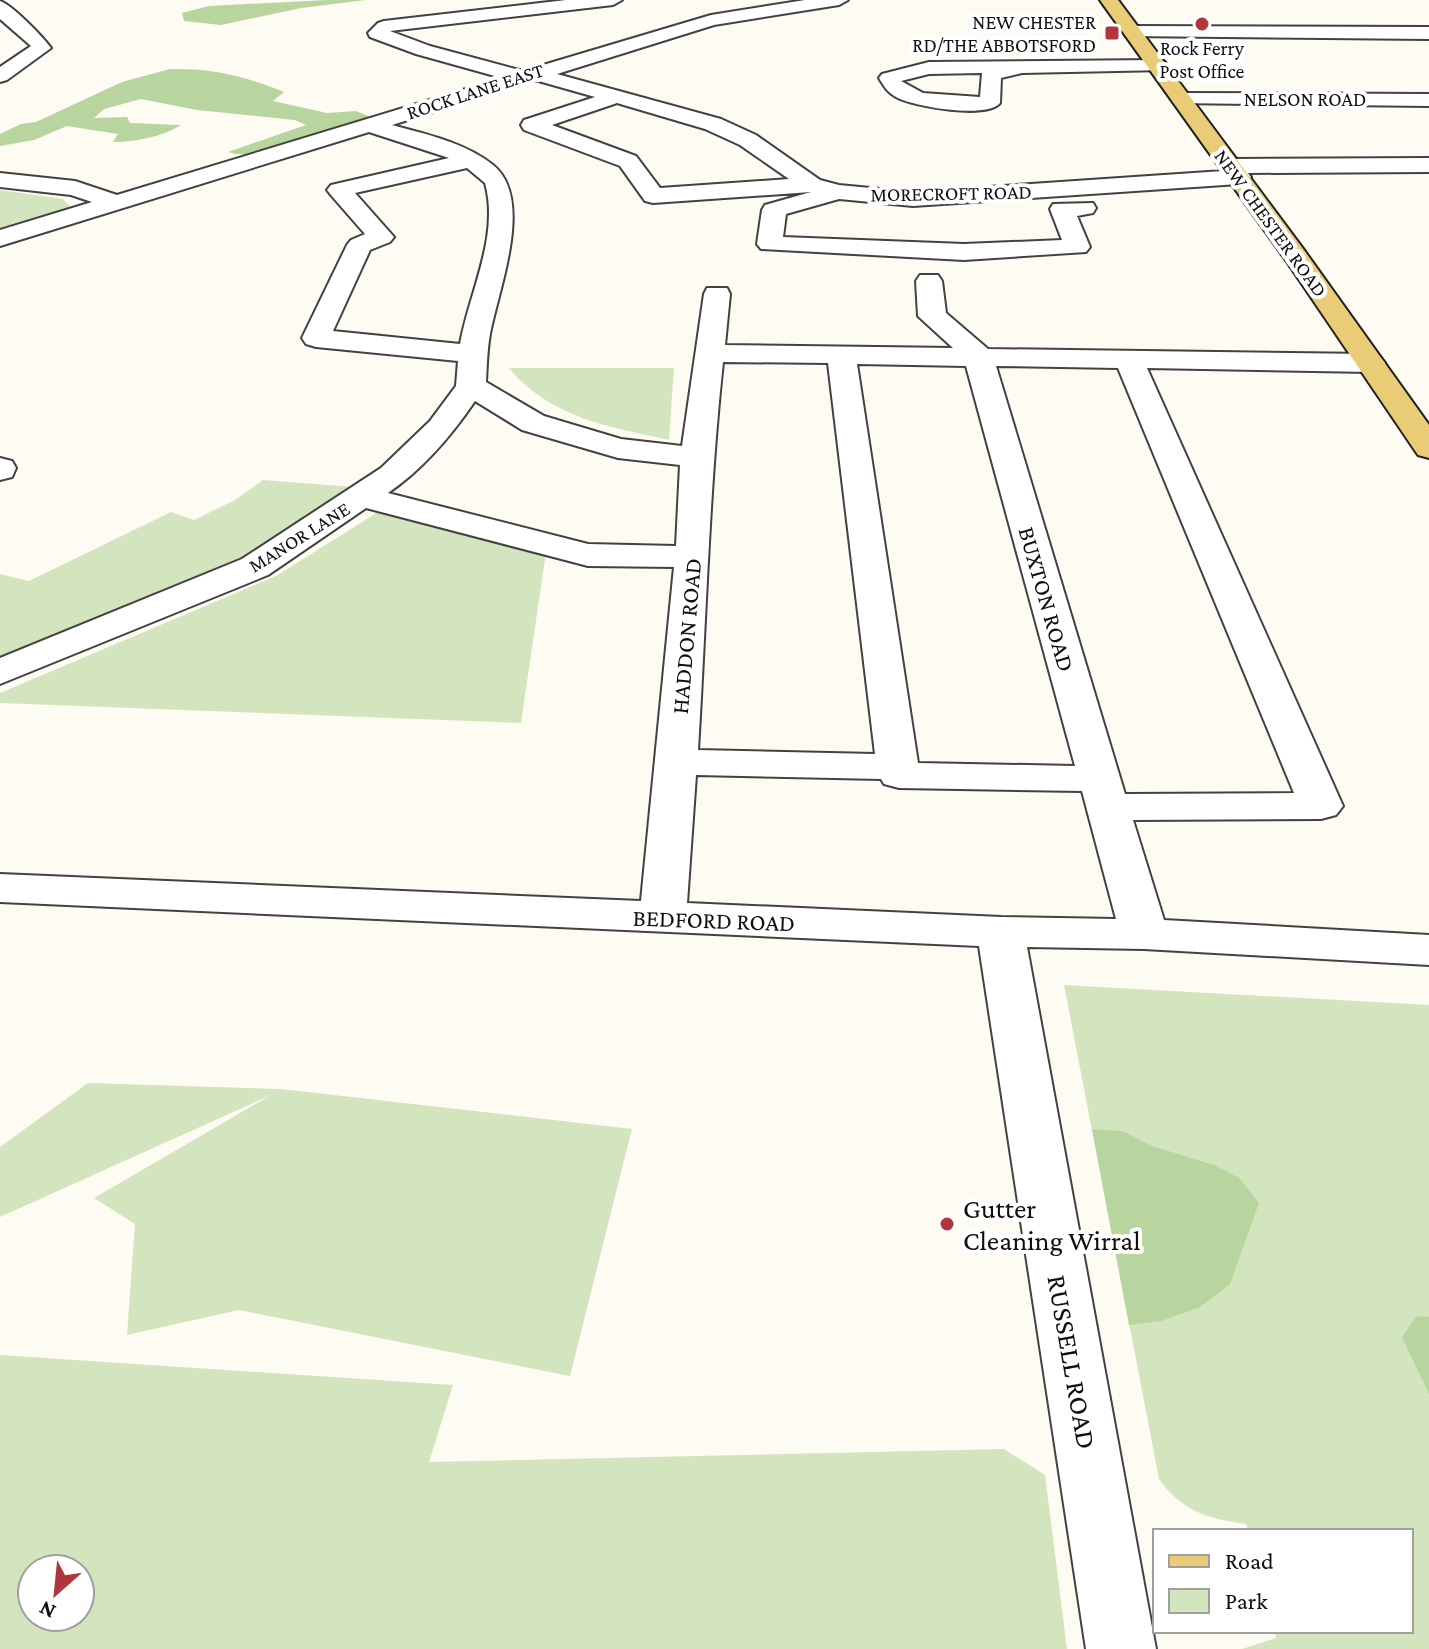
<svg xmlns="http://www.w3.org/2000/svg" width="1429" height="1649" viewBox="0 0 1429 1649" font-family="'Crimson Pro',serif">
<rect width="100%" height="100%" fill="#fdfbf2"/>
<path fill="#d3e5be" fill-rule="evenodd" d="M 0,190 L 63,199 L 71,207 L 0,229 Z
M 509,368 L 674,368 L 669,440 C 610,427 550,418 509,368 Z
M 263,480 L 366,488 L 248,565 L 25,657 L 16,651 L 0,657 L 0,574 L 29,581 L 171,512 L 194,520 L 235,500 Z
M 386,507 L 546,552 L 521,723 L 0,703 L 0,693 L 276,576 Z
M 1064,985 L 1429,1005 L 1429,1649 L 1242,1649 L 1276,1638 L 1275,1631 L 1411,1631 L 1411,1531 L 1249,1531 L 1246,1524 C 1208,1519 1182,1511 1159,1479 Z
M 88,1083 L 281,1089 L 632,1129 L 570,1376 L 239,1310 L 127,1335 L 135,1224 L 94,1198 L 271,1095 L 0,1217 L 0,1147 Z
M 0,1355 L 453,1385 L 429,1462 L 1004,1449 L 1045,1475 L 1067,1649 L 0,1649 ZM 32,1569 L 80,1569 L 80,1617 L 32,1617 Z"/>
<path fill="#b8d49f" d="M 327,0 L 366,0 L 301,8 L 221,25 L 184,21 L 182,13 L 209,6 Z
M 170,69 C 212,68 245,76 284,92 L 273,101 L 327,113 L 356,111 L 373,118 C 338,129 261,164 228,152 L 306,125 L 295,120 L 197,110 L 141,99 L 104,109 L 94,118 L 127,117 L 130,123 L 181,125 C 162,137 134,142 113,142 L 118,134 L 67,126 L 34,140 L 0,146 L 0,134 L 21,124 L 36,122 L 122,82 Z
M 1092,1129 L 1123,1131 L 1152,1146 L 1214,1165 L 1239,1178 L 1259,1203 L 1230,1284 L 1200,1307 L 1161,1321 L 1129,1325 Z
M 1417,1316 L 1429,1317 L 1429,1394 L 1402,1337 Z"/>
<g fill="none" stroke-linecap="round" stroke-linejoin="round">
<g stroke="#424242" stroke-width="4">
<path id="minor" d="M 566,0 L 622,0 L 613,5 L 390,31 L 430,46 L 523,71 L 711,15 L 805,0 L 848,0 L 839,5 L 714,25 L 557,74 L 721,119 L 756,135 L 820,180 L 839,185 L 913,192 L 1223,171 L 1219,166 L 1222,161 L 1230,159 L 1429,158 L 1429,172 L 1248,173 L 1251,177 L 1247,182 L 1239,184 L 913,206 L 839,199 L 786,214 L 783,237 L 964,244 L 1062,240 L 1050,209 L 1053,204 L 1093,203 L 1096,208 L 1093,213 L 1077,216 L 1090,247 L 1086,252 L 964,260 L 761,249 L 757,244 L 762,210 L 765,205 L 811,192 L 653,203 L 645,201 L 620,166 L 524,130 L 521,125 L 524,120 L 595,97 L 535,80 L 392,125 C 426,134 466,143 493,165 C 535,199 498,290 490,334 C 487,351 487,365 486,382 L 544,416 L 621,439 L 682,446 L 704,294 L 707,288 L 727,288 L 730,294 L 725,345 L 953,348 L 918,316 L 916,281 L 920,275 L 938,275 L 942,281 L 946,313 L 988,349 L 1370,354 L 1380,357 L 1385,363 L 1380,369 L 1370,372 L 1147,368 L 1343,806 L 1336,815 L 1321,819 L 1133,820 L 1164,920 L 1429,935 L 1429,965 L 1144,949 L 1027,947 L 1156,1649 L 1086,1649 L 979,946 L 0,902 L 0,874 L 641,901 L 674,567 L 588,566 L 366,508 L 268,575 L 0,684 L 0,658 L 242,559 L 381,468 L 430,421 L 456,386 L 458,361 L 316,347 L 306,344 L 302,338 L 347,245 L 351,240 L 365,234 L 331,195 L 327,190 L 331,185 L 449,158 L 369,132 L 0,246 L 0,230 L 92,202 L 71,195 L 0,187 L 0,173 L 75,181 L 117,195 L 502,78 L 416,54 L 370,37 L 368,33 L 378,23 L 384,21 ZM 617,103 L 705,129 L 740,145 L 789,179 L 660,188 L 636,156 L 552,125 ZM 467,168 L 485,183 C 500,236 469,293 460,344 L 333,331 L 370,250 L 390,242 L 394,237 L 355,193 ZM 723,362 L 828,363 L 875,754 L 698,750 C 706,621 709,491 723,362 ZM 857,364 L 966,366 L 1075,766 L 918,763 ZM 996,366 L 1118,368 L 1294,793 L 1125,794 ZM 475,401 L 522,430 L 618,458 L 680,465 L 676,546 L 588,544 L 388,493 C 423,469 451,436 475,401 ZM 696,775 L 881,779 L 884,784 L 899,788 L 1082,791 L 1116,919 L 1001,917 L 687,903 Z
M 0,1 C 11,4 43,37 51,48 L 7,80 L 0,82 L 0,67 L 31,46 L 0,19 Z
M 1133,26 L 1429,27 L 1429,39 L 1126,36 L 1124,32 L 1126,28 Z
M 1158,60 L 1165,62 L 1168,66 L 1165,70 L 1022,73 L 1001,78 L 1000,103 C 987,119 914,107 896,97 C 887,92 884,86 879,78 L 882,74 L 929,62 ZM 982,73 L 980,97 L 923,93 L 901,81 L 929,74 Z
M 1181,93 L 1429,94 L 1429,106 L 1174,103 L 1171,99 Z
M 0,458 L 12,461 L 16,468 L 12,477 L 0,480 Z"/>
</g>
<g stroke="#202020" stroke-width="4">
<path id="major" d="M 1100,0 L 1118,0 L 1304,250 L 1429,425 L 1429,458 L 1418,455 L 1285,259 Z"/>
</g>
<use href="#minor" fill="#fff" fill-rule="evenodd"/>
<use href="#major" fill="#eacb76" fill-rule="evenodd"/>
</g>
<g fill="#b0353d" stroke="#fff" stroke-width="3">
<circle cx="1202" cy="24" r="8"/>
<rect x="1104" y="25" width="16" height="16" rx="4"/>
<circle cx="947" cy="1224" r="8"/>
</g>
<g text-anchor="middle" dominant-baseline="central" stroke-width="8" stroke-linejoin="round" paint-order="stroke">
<g font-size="20" fill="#0f0f0f" stroke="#fff" text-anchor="end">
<text x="1096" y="22">NEW CHESTER<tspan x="1096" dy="23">RD/THE ABBOTSFORD</tspan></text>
<text x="1202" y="48" text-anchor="middle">Rock Ferry<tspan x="1202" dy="23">Post Office</tspan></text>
</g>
<g font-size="20" fill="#0f0f0f" stroke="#fff">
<text transform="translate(475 91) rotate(-18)">ROCK LANE EAST</text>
<text x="1305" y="99">NELSON ROAD</text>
<text transform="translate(951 193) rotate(-1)">MORECROFT ROAD</text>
<text transform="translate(1271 223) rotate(54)">NEW CHESTER ROAD</text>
<text transform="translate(299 537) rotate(-32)">MANOR LANE</text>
</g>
<g font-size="24" fill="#0f0f0f" stroke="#fff">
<text transform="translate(1047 599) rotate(74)">BUXTON ROAD</text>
<text transform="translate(686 636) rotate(-85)">HADDON ROAD</text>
<text transform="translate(714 920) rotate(2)">BEDFORD ROAD</text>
</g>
<g font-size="28" fill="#0f0f0f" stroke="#fff" text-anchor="start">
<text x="963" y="1208">Gutter<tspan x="963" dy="32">Cleaning Wirral</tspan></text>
</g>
<g font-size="28" fill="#0f0f0f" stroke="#fff">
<text transform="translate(1072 1362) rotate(80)">RUSSELL ROAD</text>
</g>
</g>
<rect x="1153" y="1529" width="260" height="104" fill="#ffffff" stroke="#9f9f9f" stroke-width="2"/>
<rect x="1169" y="1555" width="40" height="12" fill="#eacb76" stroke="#9f9f9f" stroke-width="2"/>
<text x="1225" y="1569" font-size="24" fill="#0f0f0f">Road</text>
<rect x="1169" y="1589" width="40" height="24" fill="#d3e5be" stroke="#9f9f9f" stroke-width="2"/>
<text x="1225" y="1609" font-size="24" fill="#0f0f0f">Park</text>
<g transform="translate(56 1593) rotate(207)"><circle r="38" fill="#ffffff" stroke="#9f9f9f" stroke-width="2"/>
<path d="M0-6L14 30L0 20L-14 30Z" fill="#b0353d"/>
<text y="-12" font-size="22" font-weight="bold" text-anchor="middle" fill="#0f0f0f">N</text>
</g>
</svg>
